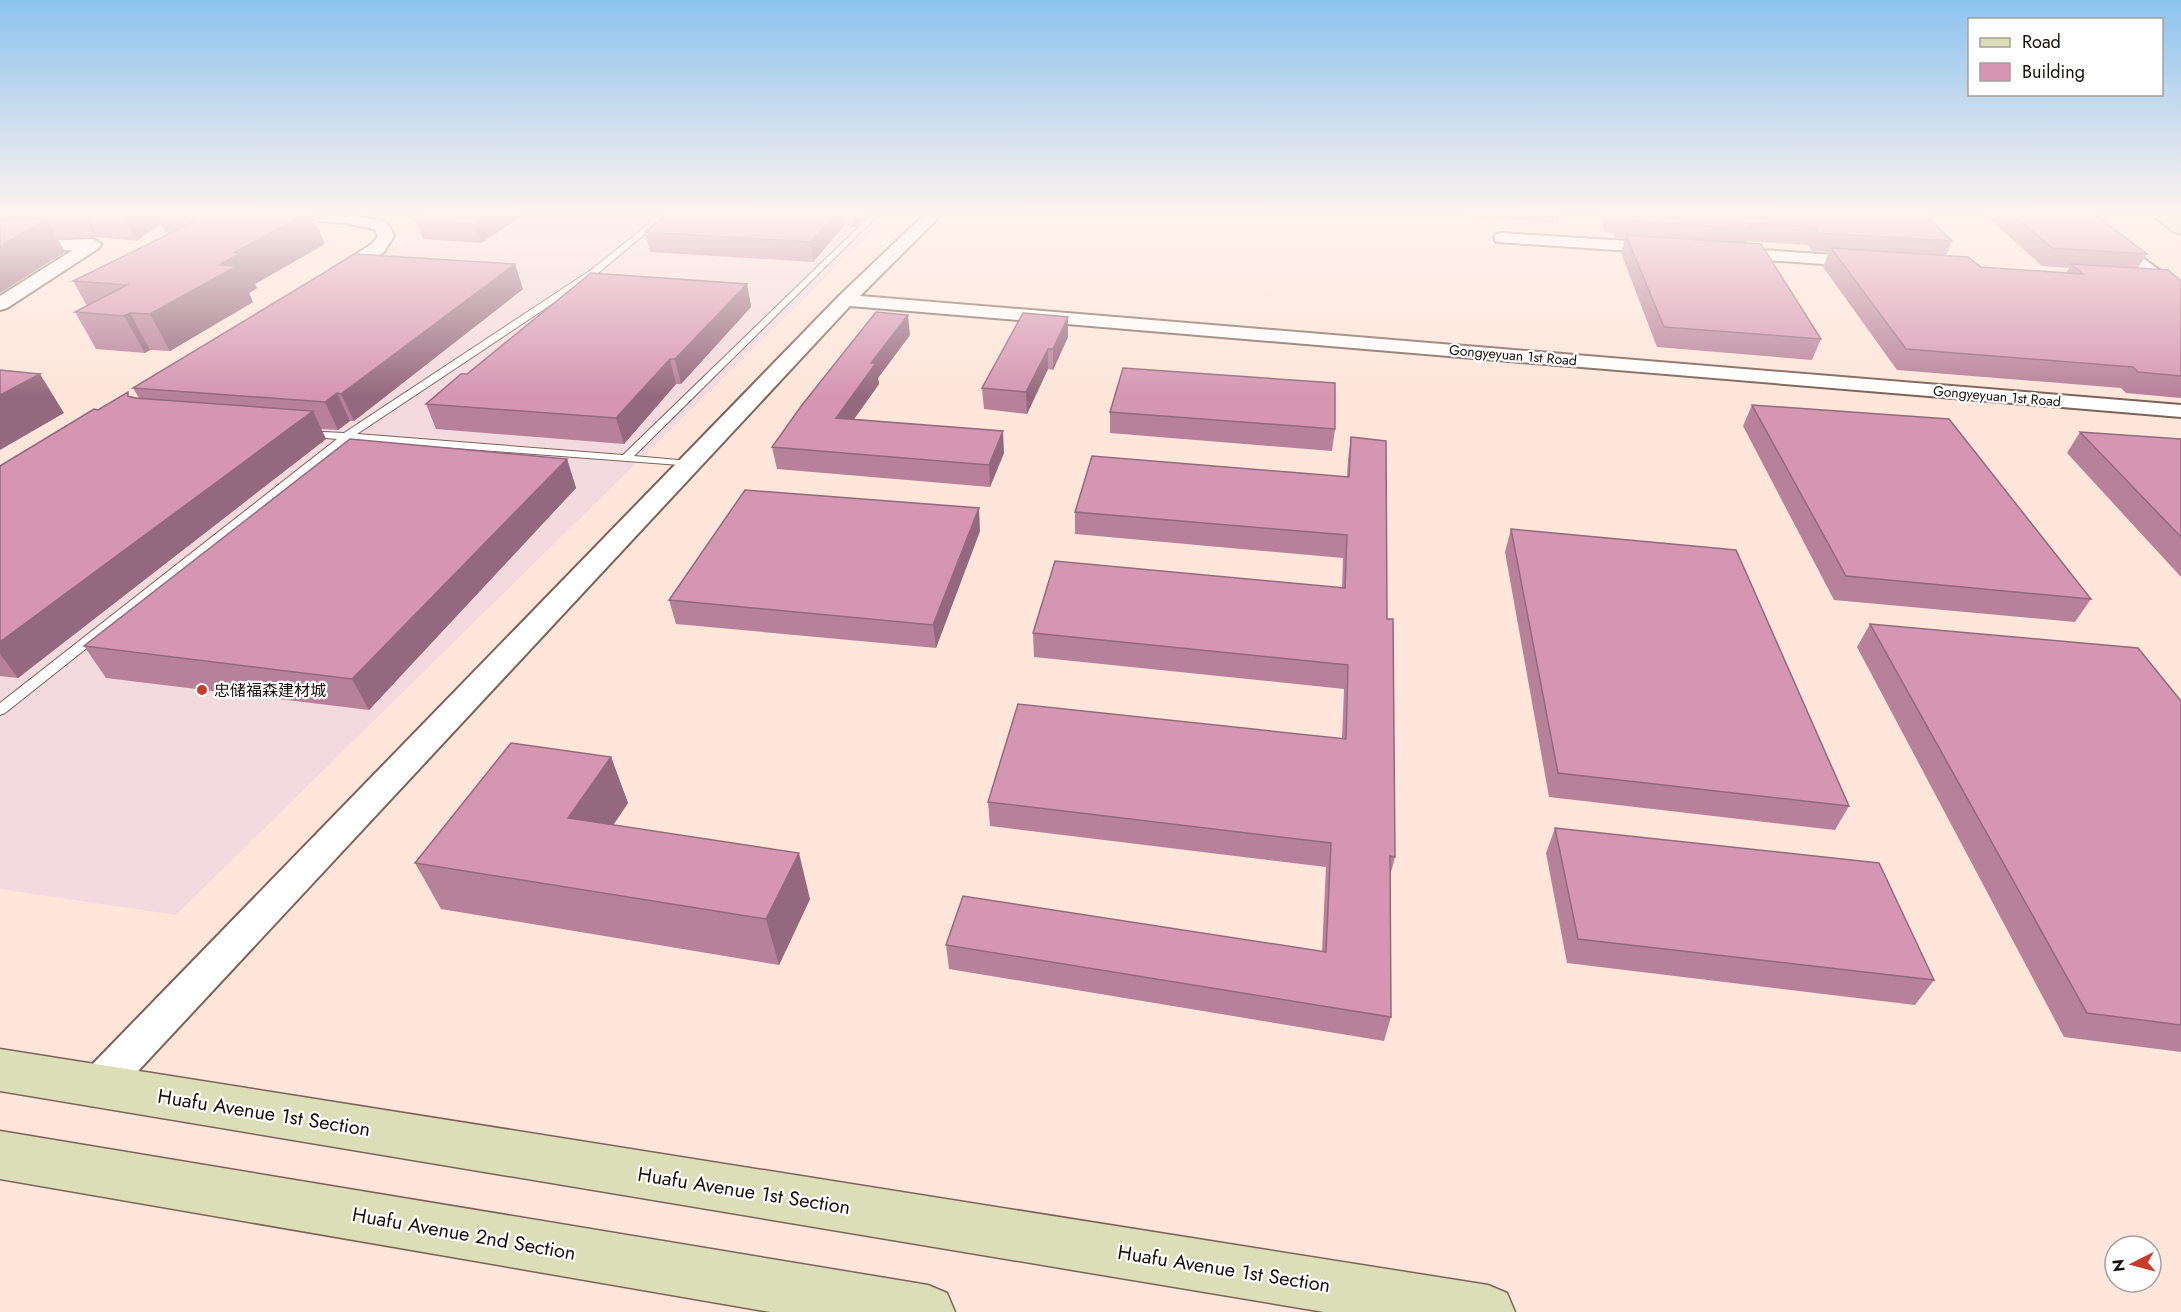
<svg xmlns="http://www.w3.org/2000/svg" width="2181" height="1312" viewBox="0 0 2181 1312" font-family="Jost,'Noto Sans SC',sans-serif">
<rect width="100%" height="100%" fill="#ffe5da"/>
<path fill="#f4d9df" d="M 440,213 L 891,213 L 176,915 L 0,889 L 0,491 L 431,225 Z"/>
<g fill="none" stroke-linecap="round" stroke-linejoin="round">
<g stroke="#7d6156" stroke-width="2">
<path id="lane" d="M 662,213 L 670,213 L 597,274 L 357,434 L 623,455 L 873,213 L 880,213 L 634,456 L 689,461 L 694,464 L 693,466 L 349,440 L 5,713 L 0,715 L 0,703 L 337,439 L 305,436 L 301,435 L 301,431 L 344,433 L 591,270 Z"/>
</g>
<g stroke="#7d6156" stroke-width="4">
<path id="street" d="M 259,213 L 345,213 L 387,222 L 394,236 L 384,252 L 341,279 L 329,279 L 326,275 L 329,271 L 372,244 L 378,236 L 374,229 L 345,223 L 267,218 Z
M 926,213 L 943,213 L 860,296 L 2181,405 L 2181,417 L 850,306 L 112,1099 L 98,1105 L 84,1099 L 78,1086 L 84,1073 L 839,296 Z
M 2064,213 L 2082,213 L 2181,286 L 2181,300 L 2175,299 Z
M 1502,233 L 1661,243 L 1669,248 L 1661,253 L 1496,242 L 1494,238 L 1496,234 Z
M 93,239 L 101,244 L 99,248 L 7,308 L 0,310 L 0,296 L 73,250 L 0,252 L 0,242 Z
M 1731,248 L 1865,257 L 1871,258 L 1874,262 L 1871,266 L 1865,267 L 1725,257 L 1723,253 L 1725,249 Z"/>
</g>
<g stroke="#7d6156" stroke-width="3">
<path id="secondary" d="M 2149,213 L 2170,213 L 2181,220 L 2181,234 L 2174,232 Z
M 0,1049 L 1488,1285 L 1507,1293 L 1515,1312 L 1324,1312 L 0,1091 Z
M 0,1131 L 928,1285 L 947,1293 L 955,1312 L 770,1312 L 0,1179 Z"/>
</g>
<use href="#lane" fill="#fff" fill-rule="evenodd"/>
<use href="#street" fill="#fff" fill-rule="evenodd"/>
<use href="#secondary" fill="#dbdeb7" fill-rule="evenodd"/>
</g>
<path fill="#b78199" d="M 0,213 L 312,213 L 325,244 L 255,284 L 257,288 L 249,293 L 253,302 L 170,351 L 150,350 L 145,353 L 96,349 L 75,312 L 87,306 L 73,281 L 167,235 L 161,224 L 137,241 L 98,237 L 96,238 L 57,239 L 65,252 L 0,293 Z
M 429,213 L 526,213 L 481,243 L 423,239 L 416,220 Z
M 618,213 L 659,213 L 656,215 Z
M 668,213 L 870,213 L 855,227 L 844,226 L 813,262 L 650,252 L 645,232 Z
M 1465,213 L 1561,213 L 1558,224 L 1530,221 L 1466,217 Z
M 1597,213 L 1923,213 L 1952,241 L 1946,256 L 1981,267 L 2066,273 L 2069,268 L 2042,266 L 1983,213 L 2093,213 L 2147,254 L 2138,268 L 2181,281 L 2181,398 L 2126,393 L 2121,388 L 1897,370 L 1823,267 L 1829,252 L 1812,251 L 1808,245 L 1747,241 L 1746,243 L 1821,339 L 1812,360 L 1657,347 L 1621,253 L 1625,239 L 1615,238 L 1613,233 L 1605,232 Z
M 747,284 L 751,307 L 681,384 L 676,384 L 624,444 L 436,429 L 426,404 L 467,374 Z
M 523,289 L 354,421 L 350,421 L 338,430 L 321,429 L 326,439 L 18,678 L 0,676 L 0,466 L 98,410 L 131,396 L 139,398 L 133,388 Z
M 1068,317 L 1068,337 L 1053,370 L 1048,369 L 1027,414 L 984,409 L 982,388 Z
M 910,335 L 878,378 L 879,384 L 854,419 L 1004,453 L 990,487 L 777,469 L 772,447 Z
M 1752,405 L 2091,599 L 2075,622 L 1834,600 L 1743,426 Z
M 1110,412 L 1335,429 L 1332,451 L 1110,433 Z
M 2080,432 L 2181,439 L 2181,577 L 2067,453 Z
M 1351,437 L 1387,619 L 1395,857 L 1390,876 L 1391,1017 L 1384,1041 L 949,969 L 946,945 L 1322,951 L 1326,867 L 990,826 L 988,802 L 1342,739 L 1344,689 L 1034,657 L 1033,633 L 1342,588 L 1343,558 L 1075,534 L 1075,512 L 1347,477 L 1348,459 Z
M 567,459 L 576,488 L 369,710 L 106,678 L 84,646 Z
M 1511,529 L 1849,806 L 1835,830 L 1549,797 L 1505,552 Z
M 980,531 L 936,648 L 676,624 L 669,600 Z
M 1870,624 L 2181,701 L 2181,1052 L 2064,1037 L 1857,647 Z
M 611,757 L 628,803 L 613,825 L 810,899 L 779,965 L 441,909 L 415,863 Z
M 1555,828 L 1934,980 L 1915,1005 L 1567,963 L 1546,853 Z"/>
<path fill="#95697d" d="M 82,213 L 85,213 L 98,237 L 96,238 Z
M 122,213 L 177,213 L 159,218 L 161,224 L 137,241 Z
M 308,213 L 312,213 L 325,244 L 255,284 L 257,288 L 249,293 L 253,302 L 170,351 L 150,314 L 219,265 L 233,253 Z
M 491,213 L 526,213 L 481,243 L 474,224 Z
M 837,213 L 842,213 L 844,226 L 813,262 L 810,242 Z
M 853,213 L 870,213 L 855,227 Z
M 46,219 L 65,252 L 0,293 L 0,246 Z
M 515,264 L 523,289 L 354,421 L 341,394 Z
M 747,284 L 751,307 L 681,384 L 675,359 Z
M 130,313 L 150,350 L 145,353 L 124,316 Z
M 908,315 L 910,335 L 878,378 L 879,384 L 840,439 L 836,418 L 871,363 Z
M 1068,317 L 1068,337 L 1053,370 L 1053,349 Z
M 1048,349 L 1048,369 L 1027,414 L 1026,392 Z
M 670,359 L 676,384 L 624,444 L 616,418 Z
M 40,374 L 64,413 L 0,450 L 0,395 Z
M 337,393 L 350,421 L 338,430 L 325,402 Z
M 313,411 L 326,439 L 18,678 L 0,654 L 0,642 Z
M 1003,431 L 1004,453 L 990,487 L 989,465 Z
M 567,459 L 576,488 L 369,710 L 352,679 Z
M 979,508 L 980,531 L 936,648 L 933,625 Z
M 611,757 L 628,803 L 587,864 L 568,818 Z
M 799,853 L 810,899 L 779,965 L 766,919 Z"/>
<path fill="#d596b2" stroke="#95697d" stroke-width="1.5" d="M 171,213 L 308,213 L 233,253 L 241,253 L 219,265 L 237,266 L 150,314 L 130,313 L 124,316 L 75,312 L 127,285 L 73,281 L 195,221 L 159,218 Z
M 429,213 L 491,213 L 474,224 L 416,220 Z
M 668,213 L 837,213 L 810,242 L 645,232 Z
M 1609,213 L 1923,213 L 1952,241 L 1819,233 L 1815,227 L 1747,223 L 1751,229 L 1620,220 L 1618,215 L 1610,214 Z
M 2011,213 L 2093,213 L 2147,254 L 2052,248 Z
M 46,219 L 0,246 L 0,220 Z
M 1626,235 L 1761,244 L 1821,339 L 1664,327 Z
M 1831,248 L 1968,257 L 1981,267 L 2083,274 L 2071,264 L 2168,270 L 2181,281 L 2181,376 L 2138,372 L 2133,367 L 1906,349 Z
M 355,254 L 515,264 L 341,394 L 337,393 L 325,402 L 133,388 Z
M 591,273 L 747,284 L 675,359 L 670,359 L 616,418 L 426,404 L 461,374 L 467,374 Z
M 876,312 L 908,315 L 871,363 L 876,363 L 836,418 L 1003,431 L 989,465 L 772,447 L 802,405 Z
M 1023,313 L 1068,317 L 1053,349 L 1048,349 L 1026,392 L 982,388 Z
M 1123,368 L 1335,383 L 1335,429 L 1110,412 Z
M 0,370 L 40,374 L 0,395 Z
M 128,392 L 128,396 L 134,398 L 313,411 L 0,642 L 0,466 L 94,409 L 98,410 Z
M 1752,405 L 1949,419 L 2091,599 L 1846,576 Z
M 2080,432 L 2181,439 L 2181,537 Z
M 1351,437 L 1386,441 L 1387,619 L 1393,619 L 1395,857 L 1390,856 L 1391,1017 L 946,945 L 963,896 L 1326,952 L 1331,843 L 988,802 L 1018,704 L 1346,739 L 1348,665 L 1033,633 L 1055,561 L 1345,588 L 1347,535 L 1075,512 L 1092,456 L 1349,477 Z
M 350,439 L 567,459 L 352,679 L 84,646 Z
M 745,490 L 979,508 L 933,625 L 669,600 Z
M 1511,529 L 1736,550 L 1849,806 L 1558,773 Z
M 1870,624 L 2138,648 L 2181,701 L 2181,1025 L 2087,1013 Z
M 511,743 L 611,757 L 568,818 L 799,853 L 766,919 L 415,863 Z
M 1555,828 L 1879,863 L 1934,980 L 1578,939 Z"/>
<linearGradient id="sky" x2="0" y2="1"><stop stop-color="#8dc3ee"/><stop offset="0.54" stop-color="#fff3ee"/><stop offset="1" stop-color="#fff3ee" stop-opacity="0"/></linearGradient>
<rect width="2181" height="396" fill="url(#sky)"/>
<circle fill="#c83c2b" stroke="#fff" stroke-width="2" cx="202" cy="690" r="6"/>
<g text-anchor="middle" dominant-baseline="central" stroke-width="4.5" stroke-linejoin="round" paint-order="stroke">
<g font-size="14" fill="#190f0a" stroke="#fff">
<text transform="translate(1513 355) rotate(5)">Gongyeyuan 1st Road</text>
<text transform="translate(1997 396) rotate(5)">Gongyeyuan 1st Road</text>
</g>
<g font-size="16" fill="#190f0a" stroke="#fff" text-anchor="start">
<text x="214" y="690">忠储福森建材城</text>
</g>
<g font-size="20" fill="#190f0a" stroke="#fff">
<text transform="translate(264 1113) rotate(9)">Huafu Avenue 1st Section</text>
<text transform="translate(744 1191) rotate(9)">Huafu Avenue 1st Section</text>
<text transform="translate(464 1234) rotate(10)">Huafu Avenue 2nd Section</text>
<text transform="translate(1224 1269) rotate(9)">Huafu Avenue 1st Section</text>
</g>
</g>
<rect x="1968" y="18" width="195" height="78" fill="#ffffff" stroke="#a39f9d" stroke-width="1.5"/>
<rect x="1980" y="38" width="30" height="9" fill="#dbdeb7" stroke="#a39f9d" stroke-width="1.5"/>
<text x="2022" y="48" font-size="18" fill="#190f0a">Road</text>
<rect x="1980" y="63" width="30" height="18" fill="#d596b2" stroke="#a39f9d" stroke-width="1.5"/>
<text x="2022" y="78" font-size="18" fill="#190f0a">Building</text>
<g transform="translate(2133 1264) rotate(264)"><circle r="28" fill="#ffffff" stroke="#a39f9d" stroke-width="1.5"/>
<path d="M0-4.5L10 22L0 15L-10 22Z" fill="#c83c2b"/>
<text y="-9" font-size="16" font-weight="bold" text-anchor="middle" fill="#190f0a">N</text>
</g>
</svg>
